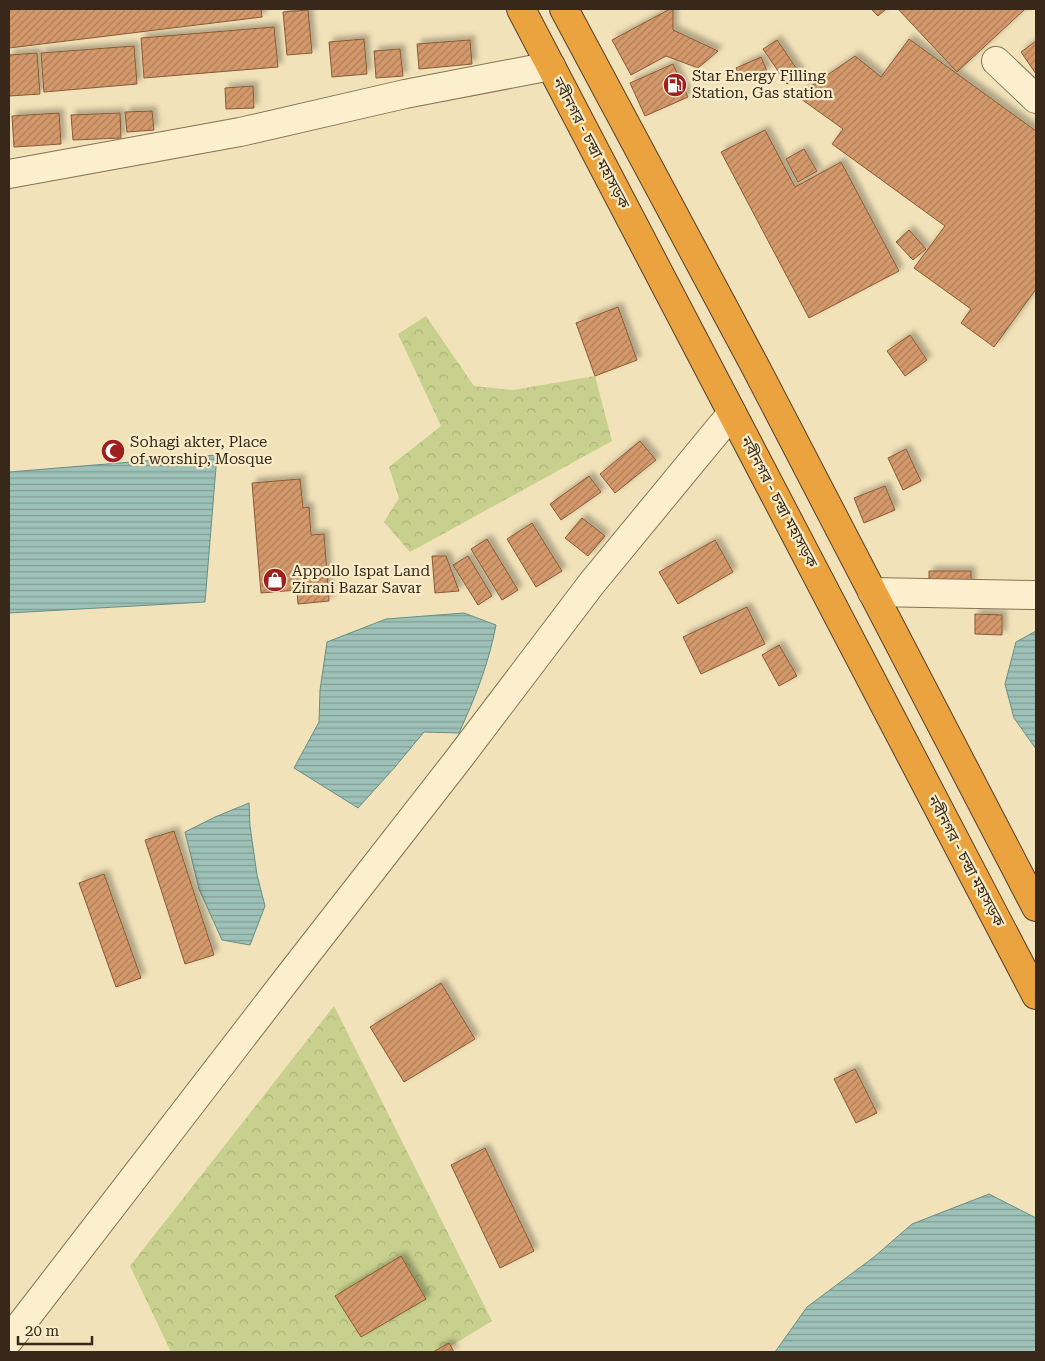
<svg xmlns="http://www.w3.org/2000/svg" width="1045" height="1361" viewBox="0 0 1045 1361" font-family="'Roboto Serif','Noto Sans Bengali',serif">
<defs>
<pattern id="park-crowns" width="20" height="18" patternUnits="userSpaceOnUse" patternTransform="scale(1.25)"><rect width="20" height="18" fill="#c7d08d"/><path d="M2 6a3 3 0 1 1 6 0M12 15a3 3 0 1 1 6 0" fill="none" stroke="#acb379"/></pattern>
<pattern id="water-rules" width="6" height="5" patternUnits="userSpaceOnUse" patternTransform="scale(1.25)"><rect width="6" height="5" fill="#9ec1b8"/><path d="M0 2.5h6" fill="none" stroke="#829d95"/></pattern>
<pattern id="building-hatch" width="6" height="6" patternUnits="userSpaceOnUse" patternTransform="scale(1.25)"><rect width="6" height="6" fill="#d4996b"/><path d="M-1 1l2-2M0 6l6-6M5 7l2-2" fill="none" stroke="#ad7d57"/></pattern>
<filter id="shadow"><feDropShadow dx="4.5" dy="-4.5" stdDeviation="2.5" flood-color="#0004"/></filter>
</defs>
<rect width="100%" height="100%" fill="#f2e2b9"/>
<path fill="url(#park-crowns)" d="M 426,316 L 474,386 L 513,390 L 595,376 L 612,441 L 410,552 L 384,522 L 399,498 L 389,467 L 441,426 L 398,334 Z
M 334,1006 L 492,1321 L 441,1352 L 171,1352 L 130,1266 Z"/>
<path fill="url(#water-rules)" stroke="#668f86" d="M 217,455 L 205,602 L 9,613 L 9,472 Z
M 464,613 L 496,625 C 489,663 475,698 459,733 L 424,732 L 395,767 L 358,808 L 294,768 L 319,722 L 320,690 L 327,642 L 386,619 Z
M 1036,631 L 1036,749 L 1014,718 L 1005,684 L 1016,642 Z
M 249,803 L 250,826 L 257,875 L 265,906 L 250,945 L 222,940 L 199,889 L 185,832 L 215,817 Z
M 989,1194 L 1036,1218 L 1036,1352 L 775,1352 L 807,1307 L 874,1257 L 912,1224 Z"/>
<path fill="url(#building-hatch)" stroke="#8b5936" filter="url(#shadow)" d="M 9,9 L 261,9 L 262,17 L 9,48 Z
M 670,9 L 673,9 L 673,30 L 718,51 L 698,68 L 666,56 L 631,75 L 612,40 Z
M 871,9 L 886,9 L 878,16 Z
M 898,9 L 1025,9 L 957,72 Z
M 308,10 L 312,53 L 287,55 L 283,12 Z
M 274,27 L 278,67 L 144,78 L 141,38 Z
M 364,39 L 367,74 L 332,77 L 329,42 Z
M 909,39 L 1036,131 L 1036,289 L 994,347 L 961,323 L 971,309 L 914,268 L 945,226 L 832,144 L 843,129 L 797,96 L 855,56 L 881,77 Z
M 470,40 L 472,64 L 419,69 L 417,44 Z
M 777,40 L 801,75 L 787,84 L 763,49 Z
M 1036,41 L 1036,74 L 1021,52 Z
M 134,46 L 137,84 L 44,92 L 41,53 Z
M 400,49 L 403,76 L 376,78 L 374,51 Z
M 37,53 L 40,94 L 9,96 L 9,55 Z
M 761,57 L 767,71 L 742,82 L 736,68 Z
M 673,64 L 688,97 L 645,116 L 630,83 Z
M 253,86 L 254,108 L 226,109 L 225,88 Z
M 152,111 L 154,130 L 127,132 L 125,112 Z
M 59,113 L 61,144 L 14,147 L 12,116 Z
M 120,113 L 121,138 L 73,140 L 71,115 Z
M 765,130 L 795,187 L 841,162 L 899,271 L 809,318 L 721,152 Z
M 804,149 L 817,171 L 798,182 L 786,159 Z
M 909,230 L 926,249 L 913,260 L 896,242 Z
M 618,307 L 637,360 L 595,376 L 576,323 Z
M 910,335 L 927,360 L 905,376 L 887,351 Z
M 640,441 L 656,460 L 615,493 L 600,474 Z
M 906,449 L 921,481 L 903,490 L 888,458 Z
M 589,476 L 601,492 L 561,520 L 550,504 Z
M 300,479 L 303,508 L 309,507 L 311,535 L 324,534 L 329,601 L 298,604 L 297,590 L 261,593 L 252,483 Z
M 885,486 L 895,510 L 864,523 L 854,498 Z
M 582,518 L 605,536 L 588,556 L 565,538 Z
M 532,523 L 562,571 L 536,587 L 507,539 Z
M 487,539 L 518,590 L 502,600 L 471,549 Z
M 715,540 L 733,572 L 678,604 L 659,572 Z
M 432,556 L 446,556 L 459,591 L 435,593 Z
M 468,556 L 492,596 L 478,605 L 453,565 Z
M 929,571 L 971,571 L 971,592 L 929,592 Z
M 747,607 L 765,644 L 701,674 L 683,637 Z
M 975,614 L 1002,615 L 1002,635 L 975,634 Z
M 779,645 L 797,676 L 779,686 L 762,655 Z
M 174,831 L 214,955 L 185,964 L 145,840 Z
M 104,874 L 141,978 L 116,987 L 79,883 Z
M 441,983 L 475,1039 L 404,1082 L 370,1027 Z
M 855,1069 L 877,1113 L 856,1123 L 834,1079 Z
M 485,1148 L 534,1251 L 500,1268 L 451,1165 Z
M 401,1256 L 426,1299 L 361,1337 L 335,1296 Z
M 449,1343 L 454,1352 L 433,1352 Z"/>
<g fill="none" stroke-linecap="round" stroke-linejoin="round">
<g stroke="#897152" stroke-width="30">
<path id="minor" d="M 996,61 L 1036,99
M 9,174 L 240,132 L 405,94 L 551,66
M 872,592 L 1036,595
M 9,1340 L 287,979 L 457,761 L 592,583 L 732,413"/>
</g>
<g stroke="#563e28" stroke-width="30">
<path id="highway" d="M 521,9 L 1036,995
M 564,9 L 755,366 L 1036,907"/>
</g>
<use href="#minor" stroke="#fcefcd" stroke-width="28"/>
<use href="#highway" stroke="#eba33f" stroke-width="28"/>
</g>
<defs>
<g id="fuel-disc" transform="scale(1.25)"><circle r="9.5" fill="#9e1f1d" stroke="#f8ecc9"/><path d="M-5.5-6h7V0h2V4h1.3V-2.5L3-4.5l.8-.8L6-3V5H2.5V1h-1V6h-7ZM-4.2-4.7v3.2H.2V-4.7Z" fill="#fff"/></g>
<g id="mosque-disc" transform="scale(1.25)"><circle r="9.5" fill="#9e1f1d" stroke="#f8ecc9"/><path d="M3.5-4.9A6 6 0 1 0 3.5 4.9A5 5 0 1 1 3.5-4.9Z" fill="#fff"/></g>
<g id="shop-disc" transform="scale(1.25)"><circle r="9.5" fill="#9e1f1d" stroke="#f8ecc9"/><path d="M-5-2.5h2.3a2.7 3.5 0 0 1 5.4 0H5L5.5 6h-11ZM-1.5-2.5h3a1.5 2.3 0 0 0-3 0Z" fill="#fff"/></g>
</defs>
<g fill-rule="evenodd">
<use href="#fuel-disc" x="675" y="85"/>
<use href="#mosque-disc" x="113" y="451"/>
<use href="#shop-disc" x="275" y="580"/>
</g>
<g text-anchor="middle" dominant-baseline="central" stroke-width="4.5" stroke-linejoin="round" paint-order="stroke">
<g font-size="15" fill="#372819" stroke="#f8ecc9" text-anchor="start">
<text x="692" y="76">Star Energy Filling<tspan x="692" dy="17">Station, Gas station</tspan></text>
<text x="130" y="442">Sohagi akter, Place<tspan x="130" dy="17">of worship, Mosque</tspan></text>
<text x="292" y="571">Appollo Ispat Land<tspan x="292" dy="17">Zirani Bazar Savar</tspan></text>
</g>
<g font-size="15" fill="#372819" stroke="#f8ecc9">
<text transform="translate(591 143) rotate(62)">নবীনগর - চন্দ্রা মহাসড়ক</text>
<text transform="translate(779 502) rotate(62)">নবীনগর - চন্দ্রা মহাসড়ক</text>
<text transform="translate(966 861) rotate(62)">নবীনগর - চন্দ্রা মহাসড়ক</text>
</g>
</g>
<rect width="1045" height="1361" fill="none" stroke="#372819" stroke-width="20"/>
<path d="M18 1336v8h74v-8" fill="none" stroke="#372819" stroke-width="2.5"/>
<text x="25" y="1336" font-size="15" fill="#372819" stroke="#f8ecc9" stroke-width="4" paint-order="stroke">20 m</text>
</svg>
